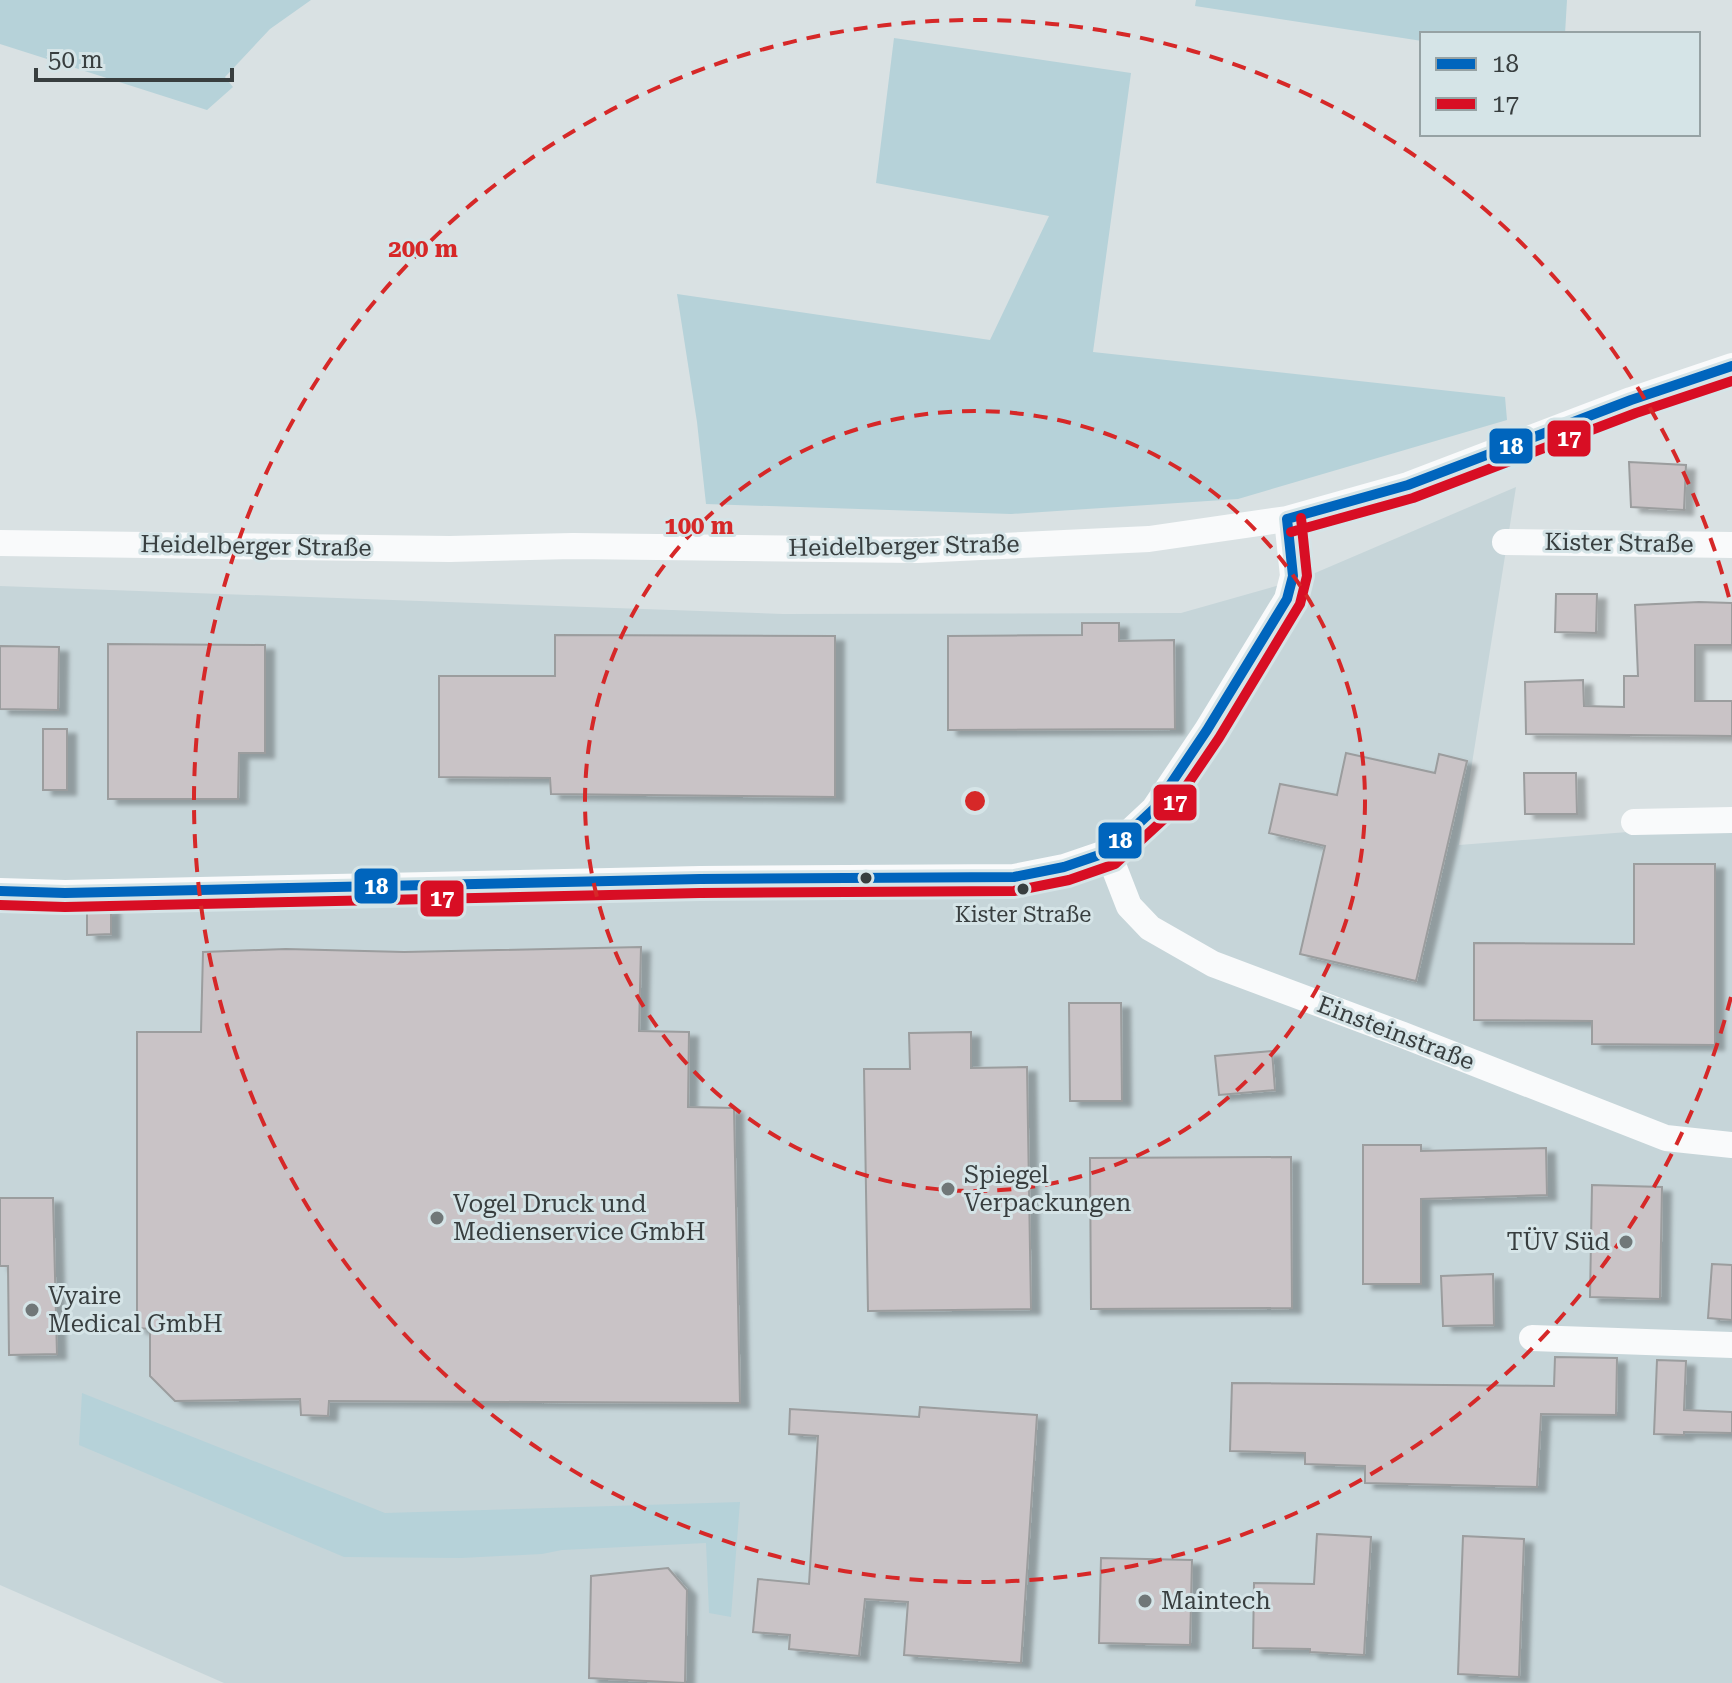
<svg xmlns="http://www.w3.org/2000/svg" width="1732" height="1683" viewBox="0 0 1732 1683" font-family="'Roboto Serif',serif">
<defs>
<filter id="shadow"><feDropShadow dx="9" dy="5" stdDeviation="2" flood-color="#0004"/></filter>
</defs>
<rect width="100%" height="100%" fill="#d9e1e3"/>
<path fill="#c6d5d9" d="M 1516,487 L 1459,845 L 1732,824 L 1732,1683 L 224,1683 L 0,1585 L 0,586 L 783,614 L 1181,613 L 1301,579 Z"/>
<path fill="#b6d2d9" d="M 0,0 L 311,0 L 270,29 L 225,77 L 233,87 L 207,110 L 0,44 Z
M 1196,0 L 1567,0 L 1565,34 L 1422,34 L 1422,41 L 1195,6 Z
M 894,38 L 1131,73 L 1093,352 L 1505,397 L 1507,420 L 1238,499 L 1011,514 L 706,504 L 697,422 L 677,294 L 990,340 L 1049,216 L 876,183 Z
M 82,1393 L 385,1513 L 740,1502 L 731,1617 L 709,1613 L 706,1543 L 562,1550 L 542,1554 L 461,1558 L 344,1557 L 79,1445 Z"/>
<path fill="#c9c3c6" stroke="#9b9d9e" stroke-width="2" filter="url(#shadow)" d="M 1629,462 L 1686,465 L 1684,510 L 1631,507 Z
M 1556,594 L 1597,594 L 1596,633 L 1555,632 Z
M 1699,602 L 1732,603 L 1732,645 L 1695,645 L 1695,701 L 1732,701 L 1732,736 L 1526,734 L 1525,682 L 1583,680 L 1584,706 L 1624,707 L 1624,676 L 1638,676 L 1635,605 Z
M 1082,623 L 1119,623 L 1119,641 L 1174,640 L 1175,729 L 948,730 L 948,636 L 1082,635 Z
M 555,635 L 835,636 L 835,797 L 551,794 L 550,778 L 439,777 L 439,676 L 555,676 Z
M 108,644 L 265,645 L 265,753 L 239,753 L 238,799 L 108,799 Z
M 0,646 L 59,647 L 58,710 L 0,709 Z
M 43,729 L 67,729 L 67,790 L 43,790 Z
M 1346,753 L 1435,773 L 1439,754 L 1467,761 L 1416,981 L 1300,954 L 1325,846 L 1269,833 L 1280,784 L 1337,795 Z
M 1524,773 L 1576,773 L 1577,814 L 1525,814 Z
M 1634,864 L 1715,864 L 1715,1045 L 1592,1044 L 1592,1021 L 1474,1020 L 1474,943 L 1634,944 Z
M 111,908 L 111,934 L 87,935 L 87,909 Z
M 641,947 L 639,1031 L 689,1032 L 688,1107 L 734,1108 L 740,1403 L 329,1401 L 328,1416 L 301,1415 L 300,1399 L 175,1401 L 150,1376 L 150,1329 L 137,1328 L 137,1032 L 201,1032 L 203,952 L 286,949 L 404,952 Z
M 1069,1003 L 1121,1003 L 1122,1101 L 1070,1101 Z
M 971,1032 L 971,1068 L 1027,1067 L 1031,1309 L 868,1311 L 864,1069 L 910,1069 L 909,1033 Z
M 1272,1051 L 1275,1090 L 1219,1095 L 1215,1056 Z
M 1363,1145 L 1421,1145 L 1421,1151 L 1546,1148 L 1547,1195 L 1421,1199 L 1421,1284 L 1363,1284 Z
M 1291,1157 L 1292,1308 L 1091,1309 L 1090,1158 Z
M 1592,1185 L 1662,1187 L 1660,1299 L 1590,1297 Z
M 0,1198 L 53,1198 L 57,1354 L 9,1355 L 8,1266 L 0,1266 Z
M 1712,1264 L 1732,1265 L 1732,1320 L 1708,1318 Z
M 1493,1274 L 1494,1325 L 1443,1326 L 1441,1276 Z
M 1555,1357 L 1617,1358 L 1616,1415 L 1541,1414 L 1537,1487 L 1365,1483 L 1365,1466 L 1305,1464 L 1305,1453 L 1230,1451 L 1232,1383 L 1554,1386 Z
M 1657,1360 L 1686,1361 L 1684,1410 L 1732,1412 L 1732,1433 L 1684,1432 L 1684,1435 L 1654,1434 Z
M 920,1407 L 1037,1415 L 1021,1663 L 904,1655 L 908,1602 L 865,1599 L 859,1656 L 789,1649 L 790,1635 L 753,1632 L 758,1579 L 809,1584 L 818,1436 L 789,1434 L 790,1409 L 919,1417 Z
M 1317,1534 L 1371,1537 L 1364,1655 L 1310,1652 L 1310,1649 L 1253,1648 L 1254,1583 L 1314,1584 Z
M 1463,1536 L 1524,1539 L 1519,1677 L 1458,1674 Z
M 1101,1558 L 1192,1560 L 1190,1645 L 1099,1643 Z
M 668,1568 L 687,1590 L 685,1683 L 589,1678 L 591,1576 Z"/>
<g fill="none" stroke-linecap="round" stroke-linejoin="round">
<path stroke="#f9fafb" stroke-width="26" d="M 1505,542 L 1732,545
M 0,543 L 450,549 L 573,546 L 917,550 L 1149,539 L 1287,519 L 1408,485 L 1631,400 L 1732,366
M 1634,822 L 1732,820
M 1108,852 L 1129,906 L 1150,928 L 1213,964 L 1403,1035 L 1666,1138 L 1732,1145
M 0,891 L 65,893 L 700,879 L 1014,877 L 1064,867 L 1108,852 L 1154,809 L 1207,730 L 1287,599 L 1293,576 L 1287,519
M 1532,1338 L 1732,1345"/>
<g stroke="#d5e4e7" stroke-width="16">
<path id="bus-1" d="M 1287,519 L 1408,485 L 1631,400 L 1732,366
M 0,891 L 65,893 L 700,879 L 1014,877 L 1064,867 L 1108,852 L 1154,809 L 1207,730 L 1287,599 L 1293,576 L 1287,519"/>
</g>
<g stroke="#d5e4e7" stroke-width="16">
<path id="bus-2" d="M 1291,532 L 1413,498 L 1636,413 L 1732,381
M 0,905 L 65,907 L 700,893 L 1014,891 L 1069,880 L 1115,864 L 1164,819 L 1219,738 L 1300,604 L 1307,576 L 1301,518"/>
</g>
<use href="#bus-1" stroke="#0065bd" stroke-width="10"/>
<use href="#bus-2" stroke="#d80e24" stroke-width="10"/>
</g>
<g fill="none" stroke="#d62828" stroke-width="4" stroke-dasharray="14 10">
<circle cx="975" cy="801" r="390"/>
<path d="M1731 997A781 781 0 1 1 1731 605"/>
</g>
<g fill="#383e3f" stroke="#d5e4e7" stroke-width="3">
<circle cx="866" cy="878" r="7"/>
<circle cx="1023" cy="889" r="7"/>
</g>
<g fill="#707778" stroke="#d5e4e7" stroke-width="3">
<circle cx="948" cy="1189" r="8"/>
<circle cx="437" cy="1218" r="8"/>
<circle cx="1626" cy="1242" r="8"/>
<circle cx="32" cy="1310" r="8"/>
<circle cx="1145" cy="1601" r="8"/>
</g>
<g text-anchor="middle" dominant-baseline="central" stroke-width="6" stroke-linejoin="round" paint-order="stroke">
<g font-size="22" fill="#383e3f" stroke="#d5e4e7">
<text x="1023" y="914">Kister Straße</text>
</g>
<g font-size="24" fill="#383e3f" stroke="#d5e4e7">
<text transform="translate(1619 543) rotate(1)">Kister Straße</text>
<text transform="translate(256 546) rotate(1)">Heidelberger Straße</text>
<text transform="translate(904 546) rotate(-1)">Heidelberger Straße</text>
<text transform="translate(1396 1033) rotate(21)">Einsteinstraße</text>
</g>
<g font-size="24" fill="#383e3f" stroke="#d5e4e7" text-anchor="start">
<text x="964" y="1175">Spiegel<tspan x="964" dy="28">Verpackungen</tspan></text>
<text x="453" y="1204">Vogel Druck und<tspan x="453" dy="28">Medienservice GmbH</tspan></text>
<text x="1610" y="1242" text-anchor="end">TÜV Süd</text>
<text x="48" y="1296">Vyaire<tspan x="48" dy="28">Medical GmbH</tspan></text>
<text x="1161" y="1601">Maintech</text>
</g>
</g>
<circle cx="975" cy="801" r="12" fill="#d62828" stroke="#d5e4e7" stroke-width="4"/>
<g font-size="24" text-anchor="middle" font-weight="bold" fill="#d62828" stroke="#d5e4e7" stroke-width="6" stroke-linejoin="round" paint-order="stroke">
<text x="423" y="257">200 m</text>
<text x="699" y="534">100 m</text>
</g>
<g stroke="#d5e4e7" stroke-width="3">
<rect x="1546" y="419" width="46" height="39" rx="8" fill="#d80e24"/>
<rect x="1488" y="427" width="46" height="38" rx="8" fill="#0065bd"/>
<rect x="1152" y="783" width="46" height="39" rx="8" fill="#d80e24"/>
<rect x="1097" y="821" width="46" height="39" rx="8" fill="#0065bd"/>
<rect x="353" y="867" width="46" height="38" rx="8" fill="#0065bd"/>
<rect x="419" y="879" width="46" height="39" rx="8" fill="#d80e24"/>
</g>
<g font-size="22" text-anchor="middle" font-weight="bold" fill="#fff">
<text x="1569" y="446">17</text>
<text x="1511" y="454">18</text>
<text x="1175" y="810">17</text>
<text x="1120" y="848">18</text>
<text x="376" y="894">18</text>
<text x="442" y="906">17</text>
</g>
<rect x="1420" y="32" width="280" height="104" fill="#d5e4e7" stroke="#96a2a4" stroke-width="2"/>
<rect x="1436" y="58" width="40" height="12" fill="#0065bd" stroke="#96a2a4" stroke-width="2"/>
<text x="1492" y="72" font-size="24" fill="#383e3f">18</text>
<rect x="1436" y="98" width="40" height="12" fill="#d80e24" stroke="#96a2a4" stroke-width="2"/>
<text x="1492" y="112" font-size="24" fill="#383e3f">17</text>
<path d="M36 68v12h196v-12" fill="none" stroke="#383e3f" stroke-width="4"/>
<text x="48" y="68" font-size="24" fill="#383e3f" stroke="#d5e4e7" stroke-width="6" paint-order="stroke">50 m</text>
</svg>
